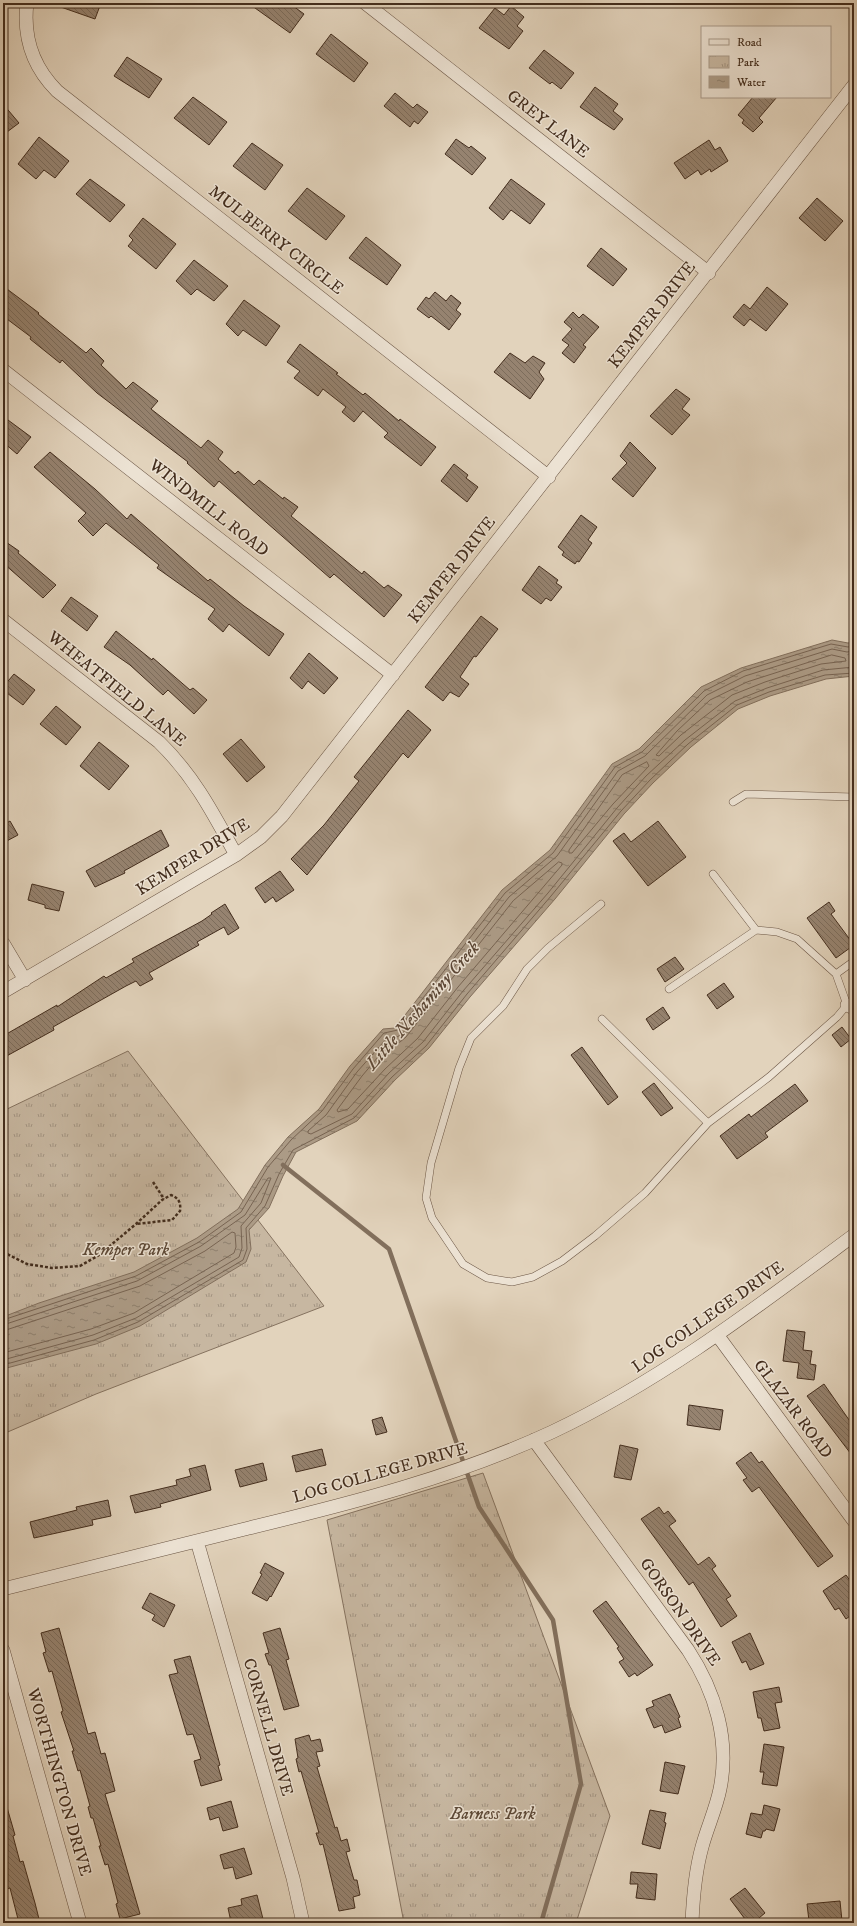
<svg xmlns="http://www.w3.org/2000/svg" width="857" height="1926" viewBox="0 0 857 1926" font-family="'IM FELL DW Pica',serif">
<defs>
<pattern id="park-tufts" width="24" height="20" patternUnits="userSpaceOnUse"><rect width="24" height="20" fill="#c7b7a1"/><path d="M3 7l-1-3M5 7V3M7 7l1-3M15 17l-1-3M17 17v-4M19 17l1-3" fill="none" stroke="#a39583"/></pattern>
<pattern id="water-ripples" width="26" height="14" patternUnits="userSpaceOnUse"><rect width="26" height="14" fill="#ac9b86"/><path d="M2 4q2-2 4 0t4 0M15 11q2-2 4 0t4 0" fill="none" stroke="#8e7f6d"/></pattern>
<pattern id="building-back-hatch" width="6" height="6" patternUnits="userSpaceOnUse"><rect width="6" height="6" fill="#968370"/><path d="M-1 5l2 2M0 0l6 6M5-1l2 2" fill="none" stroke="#7c6c5b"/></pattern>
</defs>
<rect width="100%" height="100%" fill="#e2d3bc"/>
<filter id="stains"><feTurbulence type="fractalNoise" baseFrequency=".005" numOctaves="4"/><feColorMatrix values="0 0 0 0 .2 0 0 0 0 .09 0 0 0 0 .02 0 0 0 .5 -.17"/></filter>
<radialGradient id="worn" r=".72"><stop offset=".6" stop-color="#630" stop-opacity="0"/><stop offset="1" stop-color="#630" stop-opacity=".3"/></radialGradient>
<path fill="url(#park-tufts)" stroke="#85725f" d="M 128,1051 L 324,1306 L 96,1394 L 3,1434 L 3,1111 Z
M 483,1473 L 610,1816 L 576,1923 L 404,1923 L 327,1520 Z"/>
<path fill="url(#water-ripples)" stroke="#826f5c" d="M 832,640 L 848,643 L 854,642 L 854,676 L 826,679 L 770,696 L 738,709 L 691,747 L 653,783 L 624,814 L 555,899 L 470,997 L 429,1048 L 395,1080 L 357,1121 L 296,1152 L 283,1176 L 269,1208 L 249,1230 L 251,1249 L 246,1262 L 140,1326 L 96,1344 L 3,1369 L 3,1317 L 39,1303 L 134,1272 L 197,1238 L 238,1209 L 265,1165 L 288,1137 L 319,1109 L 350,1066 L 383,1029 L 395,1028 L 502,890 L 550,850 L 612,764 L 639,749 L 701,687 L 741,668 Z"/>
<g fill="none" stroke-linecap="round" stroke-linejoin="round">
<path stroke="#786452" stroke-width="1" d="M 854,651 L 847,652 L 832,649 L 745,676 L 707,695 L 645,756 L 618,771 L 557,856 L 509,897 L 402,1034 L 397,1037 L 387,1038 L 357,1072 L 326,1115 L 308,1131 L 308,1133 L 311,1134 L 352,1114 L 389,1073 L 423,1042 L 463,991 L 548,893 L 617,808 L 646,776 L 685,740 L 735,701 L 767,688 L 823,670 L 854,667
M 832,655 L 845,658 L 846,661 L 821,664 L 765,682 L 732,695 L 681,735 L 659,756 L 656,755 L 677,731 L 710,700 L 747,682 Z
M 647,762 L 649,766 L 613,804 L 572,853 L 569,853 L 569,850 L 622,775 Z
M 559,862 L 562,863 L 562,865 L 458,987 L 418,1038 L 385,1069 L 348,1109 L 338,1112 L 337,1110 L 362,1076 L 389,1044 L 400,1042 L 406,1037 L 513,901 Z
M 3,1320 L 136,1276 L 199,1242 L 241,1212 L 268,1167 L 291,1140 L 322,1111 L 353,1069 L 384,1033 L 398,1030 L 505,893 L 553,853 L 615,767 L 642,752 L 704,691 L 743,671 L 831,644 L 848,647 L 854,646
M 3,1325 L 137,1281 L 201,1246 L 245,1215 L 268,1178 L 271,1178 L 261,1203 L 241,1226 L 242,1248 L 239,1257 L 136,1318 L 93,1335 L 3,1360
M 3,1331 L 140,1286 L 205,1251 L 232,1232 L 235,1233 L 236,1247 L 234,1253 L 134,1313 L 91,1329 L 3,1353
M 3,1365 L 94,1340 L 138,1322 L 243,1260 L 247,1249 L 246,1228 L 265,1206 L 279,1174 L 293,1150 L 354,1118 L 392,1077 L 426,1046 L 467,994 L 551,896 L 621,811 L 650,780 L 688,744 L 737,705 L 769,692 L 825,675 L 854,673"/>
<path stroke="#826f5c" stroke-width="4.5" d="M 283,1165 L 389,1249 L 479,1507 L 553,1620 L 581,1784 L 541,1923"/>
</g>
<path fill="url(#building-back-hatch)" stroke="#432d1d" d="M 55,3 L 101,3 L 95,19 L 55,5 Z
M 248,3 L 289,3 L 304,14 L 290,33 Z
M 511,6 L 524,17 L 517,26 L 523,31 L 509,49 L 479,28 L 495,8 L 504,15 Z
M 331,34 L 368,63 L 354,82 L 316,54 Z
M 544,50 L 574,73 L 561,89 L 552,82 L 550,84 L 529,68 Z
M 127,57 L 162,79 L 149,98 L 114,76 Z
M 595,87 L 618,104 L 613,111 L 623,119 L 614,130 L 580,107 Z
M 395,93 L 413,108 L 417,104 L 428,112 L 418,124 L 414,121 L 410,127 L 384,106 Z
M 193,97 L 227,122 L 209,145 L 174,118 Z
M 753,97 L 777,97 L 759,118 L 763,122 L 753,132 L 742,123 L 744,120 L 738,115 Z
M 3,104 L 19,123 L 3,135 Z
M 39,137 L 69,161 L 55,178 L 44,170 L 36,179 L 18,164 Z
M 456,139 L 469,148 L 471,146 L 486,158 L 472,175 L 445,154 Z
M 709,140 L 715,150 L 720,147 L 728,161 L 711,172 L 710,169 L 701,175 L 698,170 L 685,179 L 674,163 Z
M 252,143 L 283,165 L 265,190 L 233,166 Z
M 90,179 L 125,205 L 110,222 L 76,194 Z
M 511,179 L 545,204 L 530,224 L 511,210 L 503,220 L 489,208 Z
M 307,188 L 345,216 L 326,240 L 288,211 Z
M 817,198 L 843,221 L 825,241 L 799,218 Z
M 143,218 L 176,244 L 156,269 L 128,246 L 133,240 L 129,236 Z
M 366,237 L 401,265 L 387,285 L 349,258 Z
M 601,248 L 627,269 L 613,286 L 587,266 Z
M 194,260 L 228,286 L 214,301 L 197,289 L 191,295 L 176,281 Z
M 3,286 L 39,313 L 38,314 L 86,353 L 91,348 L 104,361 L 101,365 L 126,389 L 133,382 L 158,401 L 151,409 L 201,448 L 208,440 L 223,452 L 218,459 L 235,474 L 238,471 L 254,485 L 259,480 L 283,499 L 284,497 L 298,507 L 291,516 L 362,574 L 364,571 L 384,588 L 388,585 L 402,595 L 384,617 L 334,574 L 330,578 L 219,481 L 214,487 L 187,463 L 188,462 L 97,393 L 62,360 L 60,363 L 30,339 L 31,337 L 3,316 Z
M 767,287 L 788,304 L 766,331 L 750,319 L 744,326 L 733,317 L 744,304 L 750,309 Z
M 435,292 L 446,301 L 451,295 L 461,303 L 456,310 L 461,314 L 449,330 L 431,316 L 429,318 L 417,309 L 426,297 L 429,299 Z
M 244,300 L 280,326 L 266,346 L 243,330 L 238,336 L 226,324 Z
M 573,312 L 579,318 L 583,314 L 599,327 L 583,345 L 586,347 L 574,363 L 562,353 L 569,345 L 562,340 L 572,329 L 564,322 Z
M 300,344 L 338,373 L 336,374 L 363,395 L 365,393 L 399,421 L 400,419 L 436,447 L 421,466 L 384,437 L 388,433 L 363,411 L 354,422 L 342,412 L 346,407 L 323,389 L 318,396 L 294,378 L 300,371 L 287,362 Z
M 510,353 L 525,363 L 533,356 L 545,363 L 539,372 L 544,379 L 530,399 L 494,372 Z
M 676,389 L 690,399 L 682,409 L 690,415 L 672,435 L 650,416 Z
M 8,420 L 31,437 L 17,454 L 3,442 L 3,426 Z
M 630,442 L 656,468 L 633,497 L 612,479 L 627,463 L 620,456 Z
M 50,452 L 95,489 L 127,519 L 131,514 L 208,581 L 210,579 L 244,606 L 284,634 L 269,656 L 229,624 L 223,632 L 208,619 L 215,609 L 157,568 L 159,565 L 106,523 L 93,536 L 78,521 L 86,513 L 34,467 Z
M 454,464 L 468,475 L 466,478 L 478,487 L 467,502 L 441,481 Z
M 581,515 L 597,527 L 588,540 L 592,543 L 579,562 L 577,561 L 575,564 L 562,555 L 564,552 L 558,547 Z
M 3,540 L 19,551 L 18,553 L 56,585 L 43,598 L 3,563 Z
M 539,566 L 558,580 L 556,583 L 562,587 L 551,601 L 546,598 L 541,604 L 522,590 Z
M 71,597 L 98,616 L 87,631 L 61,611 Z
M 481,616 L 498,629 L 476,657 L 474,656 L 460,677 L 469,684 L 459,697 L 450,692 L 443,701 L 425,687 Z
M 116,631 L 152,660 L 153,658 L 190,690 L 193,688 L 207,700 L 194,714 L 168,690 L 163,695 L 130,665 L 104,647 Z
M 309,653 L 338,678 L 324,694 L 308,681 L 302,689 L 290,678 Z
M 14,674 L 35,690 L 23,705 L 3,690 L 3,687 Z
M 56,706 L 81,727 L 66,745 L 40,724 Z
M 408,710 L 431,730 L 408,758 L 403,753 L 307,875 L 291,859 L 324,825 L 359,781 L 354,777 Z
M 241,739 L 265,767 L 247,782 L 223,754 Z
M 99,742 L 129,766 L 109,790 L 80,766 Z
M 10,821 L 18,835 L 3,843 L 3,825 Z
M 658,821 L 686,857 L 648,886 L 613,841 L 624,833 L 631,842 Z
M 161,830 L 169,846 L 124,871 L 125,873 L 95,887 L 86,871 Z
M 280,871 L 294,890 L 276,902 L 273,897 L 265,903 L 255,888 Z
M 32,884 L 64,892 L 59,911 L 45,908 L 45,905 L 28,900 Z
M 829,902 L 835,911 L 831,914 L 854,945 L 836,958 L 807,918 Z
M 225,904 L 239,928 L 228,935 L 224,927 L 197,942 L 199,945 L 149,973 L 153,979 L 140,986 L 136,981 L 126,986 L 53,1027 L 54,1030 L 3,1058 L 3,1036 L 57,1005 L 57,1007 L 104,976 L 106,978 L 134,962 L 132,959 L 202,921 L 212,914 L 211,913 Z
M 675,957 L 684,969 L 665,982 L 657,969 Z
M 724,983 L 734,997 L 717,1009 L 707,995 Z
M 663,1007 L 670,1018 L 653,1030 L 646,1019 Z
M 842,1027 L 851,1039 L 841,1047 L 832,1035 Z
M 582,1047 L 618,1097 L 608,1105 L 571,1055 Z
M 654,1083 L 673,1108 L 661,1116 L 642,1092 Z
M 795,1084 L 808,1101 L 765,1133 L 768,1137 L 737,1159 L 720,1136 L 749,1114 L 751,1117 Z
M 787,1330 L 805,1332 L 803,1350 L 812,1351 L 810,1364 L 816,1365 L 814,1380 L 797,1378 L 799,1363 L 783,1361 Z
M 824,1384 L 854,1427 L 854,1458 L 807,1396 Z
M 689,1405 L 723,1410 L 720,1430 L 687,1425 Z
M 382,1417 L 387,1432 L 376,1435 L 372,1420 Z
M 620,1445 L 638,1449 L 631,1480 L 614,1477 Z
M 322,1449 L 326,1465 L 296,1472 L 292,1456 Z
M 751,1452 L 759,1463 L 762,1461 L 833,1556 L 818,1567 L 759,1487 L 752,1492 L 743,1480 L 747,1478 L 736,1463 Z
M 263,1463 L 267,1480 L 240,1487 L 235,1470 Z
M 205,1465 L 211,1490 L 160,1504 L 161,1507 L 135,1513 L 130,1496 L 177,1485 L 176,1480 L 191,1476 L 189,1469 Z
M 108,1500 L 111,1516 L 92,1520 L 93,1525 L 34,1538 L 30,1522 L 77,1510 L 76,1507 Z
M 659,1507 L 664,1514 L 668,1511 L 676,1521 L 669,1526 L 698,1565 L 709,1557 L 716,1566 L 712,1569 L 731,1596 L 726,1599 L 737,1616 L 721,1627 L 693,1582 L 689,1585 L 641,1519 Z
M 265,1563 L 284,1573 L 271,1597 L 270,1596 L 267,1601 L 252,1593 L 262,1574 L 260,1573 Z
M 846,1575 L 854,1586 L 854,1613 L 846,1619 L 839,1608 L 835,1610 L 823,1591 Z
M 150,1593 L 175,1605 L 164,1627 L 152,1620 L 155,1615 L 142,1608 Z
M 606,1601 L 653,1665 L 637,1676 L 635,1673 L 629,1677 L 619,1662 L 624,1659 L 617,1648 L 619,1647 L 593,1611 Z
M 59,1628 L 88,1734 L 95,1732 L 101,1754 L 105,1753 L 115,1791 L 105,1794 L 140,1914 L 120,1919 L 116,1904 L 118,1903 L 108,1864 L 105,1865 L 99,1846 L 101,1846 L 93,1818 L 91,1818 L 88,1807 L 90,1806 L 80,1770 L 78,1771 L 72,1751 L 74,1751 L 61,1712 L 63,1711 L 52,1671 L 49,1672 L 43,1653 L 46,1652 L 41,1633 Z
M 280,1628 L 289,1659 L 286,1660 L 299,1706 L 284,1710 L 271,1665 L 269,1665 L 265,1654 L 269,1653 L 263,1633 Z
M 750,1633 L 764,1664 L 750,1670 L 746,1661 L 742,1663 L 732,1642 Z
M 190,1656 L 220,1765 L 218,1766 L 222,1780 L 201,1786 L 194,1761 L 201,1759 L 193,1734 L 187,1735 L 169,1675 L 178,1673 L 174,1660 Z
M 779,1687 L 782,1702 L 775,1703 L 780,1728 L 764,1731 L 761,1718 L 758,1718 L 753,1692 Z
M 670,1694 L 680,1717 L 678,1718 L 681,1727 L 665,1733 L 662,1725 L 654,1728 L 646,1709 L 654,1706 L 652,1701 Z
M 309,1735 L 311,1741 L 320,1739 L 323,1751 L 316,1752 L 320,1766 L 317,1767 L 335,1828 L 337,1827 L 341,1841 L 347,1839 L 350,1851 L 346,1852 L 354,1880 L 357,1880 L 360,1895 L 353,1897 L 355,1908 L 339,1911 L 323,1844 L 320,1845 L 316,1833 L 319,1833 L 301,1771 L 299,1772 L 296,1759 L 298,1758 L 295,1739 Z
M 764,1744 L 784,1747 L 777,1786 L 762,1784 L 764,1772 L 760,1772 Z
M 665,1762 L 685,1766 L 678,1794 L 660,1791 Z
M 231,1801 L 238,1827 L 223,1831 L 219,1817 L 210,1820 L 207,1808 Z
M 6,1804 L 15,1835 L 13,1836 L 20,1862 L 23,1861 L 35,1903 L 39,1919 L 36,1920 L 37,1923 L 19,1923 L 10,1888 L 3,1890 L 3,1805 Z
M 764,1805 L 780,1809 L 774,1831 L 766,1829 L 765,1831 L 763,1831 L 761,1838 L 746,1834 L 751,1813 L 762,1815 Z
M 650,1810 L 666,1813 L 664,1822 L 666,1823 L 660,1849 L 642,1844 Z
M 244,1848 L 252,1874 L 236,1879 L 233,1867 L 224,1869 L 220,1855 Z
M 631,1872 L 657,1874 L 655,1900 L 636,1898 L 638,1884 L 630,1884 Z
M 745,1888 L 765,1913 L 753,1923 L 748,1923 L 730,1899 Z
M 257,1895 L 264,1923 L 247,1923 L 246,1919 L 231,1922 L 228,1908 L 242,1905 L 241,1899 Z
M 840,1901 L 842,1921 L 821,1923 L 821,1920 L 809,1921 L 807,1904 Z"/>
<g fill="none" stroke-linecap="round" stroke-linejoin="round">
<g stroke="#6b5645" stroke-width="8">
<path id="service" d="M 733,802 L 746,794 L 854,797
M 601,904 L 548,948 L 527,969 L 503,1006 L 471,1038 L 459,1068 L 431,1163 L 426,1198 L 432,1218 L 463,1264 L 487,1278 L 512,1282 L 533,1277 L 562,1261 L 595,1236 L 645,1193 L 708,1123 L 769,1077 L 837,1017 L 847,1005 L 836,974 L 797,939 L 777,932 L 756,930 L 713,874
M 836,974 L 854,961
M 669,989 L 756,930
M 602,1019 L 708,1123"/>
</g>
<g stroke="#6b5645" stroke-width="14">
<path id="minor" d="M 27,3 C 23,37 33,67 57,91 L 549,477
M 365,3 L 709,273
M 3,370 L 393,675
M 3,620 L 159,742 C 194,776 213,813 236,855
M 3,943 L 25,980
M 3,992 L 236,855 L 261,837 L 282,816 L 854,85
M 847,1005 L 854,1008
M 718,1336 L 854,1521
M 534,1440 L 688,1650 C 715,1691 730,1740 720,1789 C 716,1809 707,1828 702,1847 C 695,1872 693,1898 692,1923
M 197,1541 L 293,1878 L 303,1923
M 3,1589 C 85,1569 167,1548 249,1528 C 352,1503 455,1477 552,1432 C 662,1380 757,1307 854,1235
M 3,1650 L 80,1923"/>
</g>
<path stroke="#432d1d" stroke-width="2.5" stroke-dasharray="3 2" stroke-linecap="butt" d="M 153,1182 L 164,1199
M 3,1252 L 27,1264 L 52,1268 L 80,1266 L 99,1255 L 136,1224 L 162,1200 L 171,1195 C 179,1198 181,1203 180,1211 L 172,1220 L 136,1224"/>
<use href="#service" stroke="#ece2d3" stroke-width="7"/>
<use href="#minor" stroke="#ece2d3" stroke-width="13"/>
</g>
<g text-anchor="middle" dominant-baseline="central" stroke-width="3" stroke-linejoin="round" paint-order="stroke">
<g font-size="17" fill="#432d1d" stroke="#ece2d3">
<text transform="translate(548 124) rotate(38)">GREY LANE</text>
<text transform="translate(276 240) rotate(38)">MULBERRY CIRCLE</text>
<text transform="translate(652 315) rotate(-52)">KEMPER DRIVE</text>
<text transform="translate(209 508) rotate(38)">WINDMILL ROAD</text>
<text transform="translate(452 570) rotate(-52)">KEMPER DRIVE</text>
<text transform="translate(117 689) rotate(39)">WHEATFIELD LANE</text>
<text transform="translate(193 857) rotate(-32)">KEMPER DRIVE</text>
<text transform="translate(708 1317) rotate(-35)">LOG COLLEGE DRIVE</text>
<text transform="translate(793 1409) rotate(53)">GLAZAR ROAD</text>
<text transform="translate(380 1473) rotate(-16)">LOG COLLEGE DRIVE</text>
<text transform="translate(680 1612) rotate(55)">GORSON DRIVE</text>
<text transform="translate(268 1727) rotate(74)">CORNELL DRIVE</text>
<text transform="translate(59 1782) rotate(74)">WORTHINGTON DRIVE</text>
</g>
<g font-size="17" font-style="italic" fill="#5d4937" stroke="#ece2d3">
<text x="126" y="1250">Kemper Park</text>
<text x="493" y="1814">Barness Park</text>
</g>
<g font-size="18" font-style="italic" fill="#5d4837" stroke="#ece2d3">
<text transform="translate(423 1006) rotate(-49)">Little Neshaminy Creek</text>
</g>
</g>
<rect width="857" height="1926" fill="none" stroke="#e2d3bc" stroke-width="16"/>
<rect x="4" y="4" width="849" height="1918" fill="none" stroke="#432d1d" stroke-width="2"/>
<rect x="8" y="8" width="841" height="1910" fill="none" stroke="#432d1d"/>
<rect x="701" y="26" width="130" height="72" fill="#ece2d3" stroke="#a89a8a"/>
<rect x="709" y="39" width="20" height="6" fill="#ece2d3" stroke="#a89a8a"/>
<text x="737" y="46" font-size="12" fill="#432d1d">Road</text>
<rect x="709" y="56" width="20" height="12" fill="url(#park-tufts)" stroke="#a89a8a"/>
<text x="737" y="66" font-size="12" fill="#432d1d">Park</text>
<rect x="709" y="76" width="20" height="12" fill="url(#water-ripples)" stroke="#a89a8a"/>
<text x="737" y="86" font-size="12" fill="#432d1d">Water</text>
<rect width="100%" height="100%" filter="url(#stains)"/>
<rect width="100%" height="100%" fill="url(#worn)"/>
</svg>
